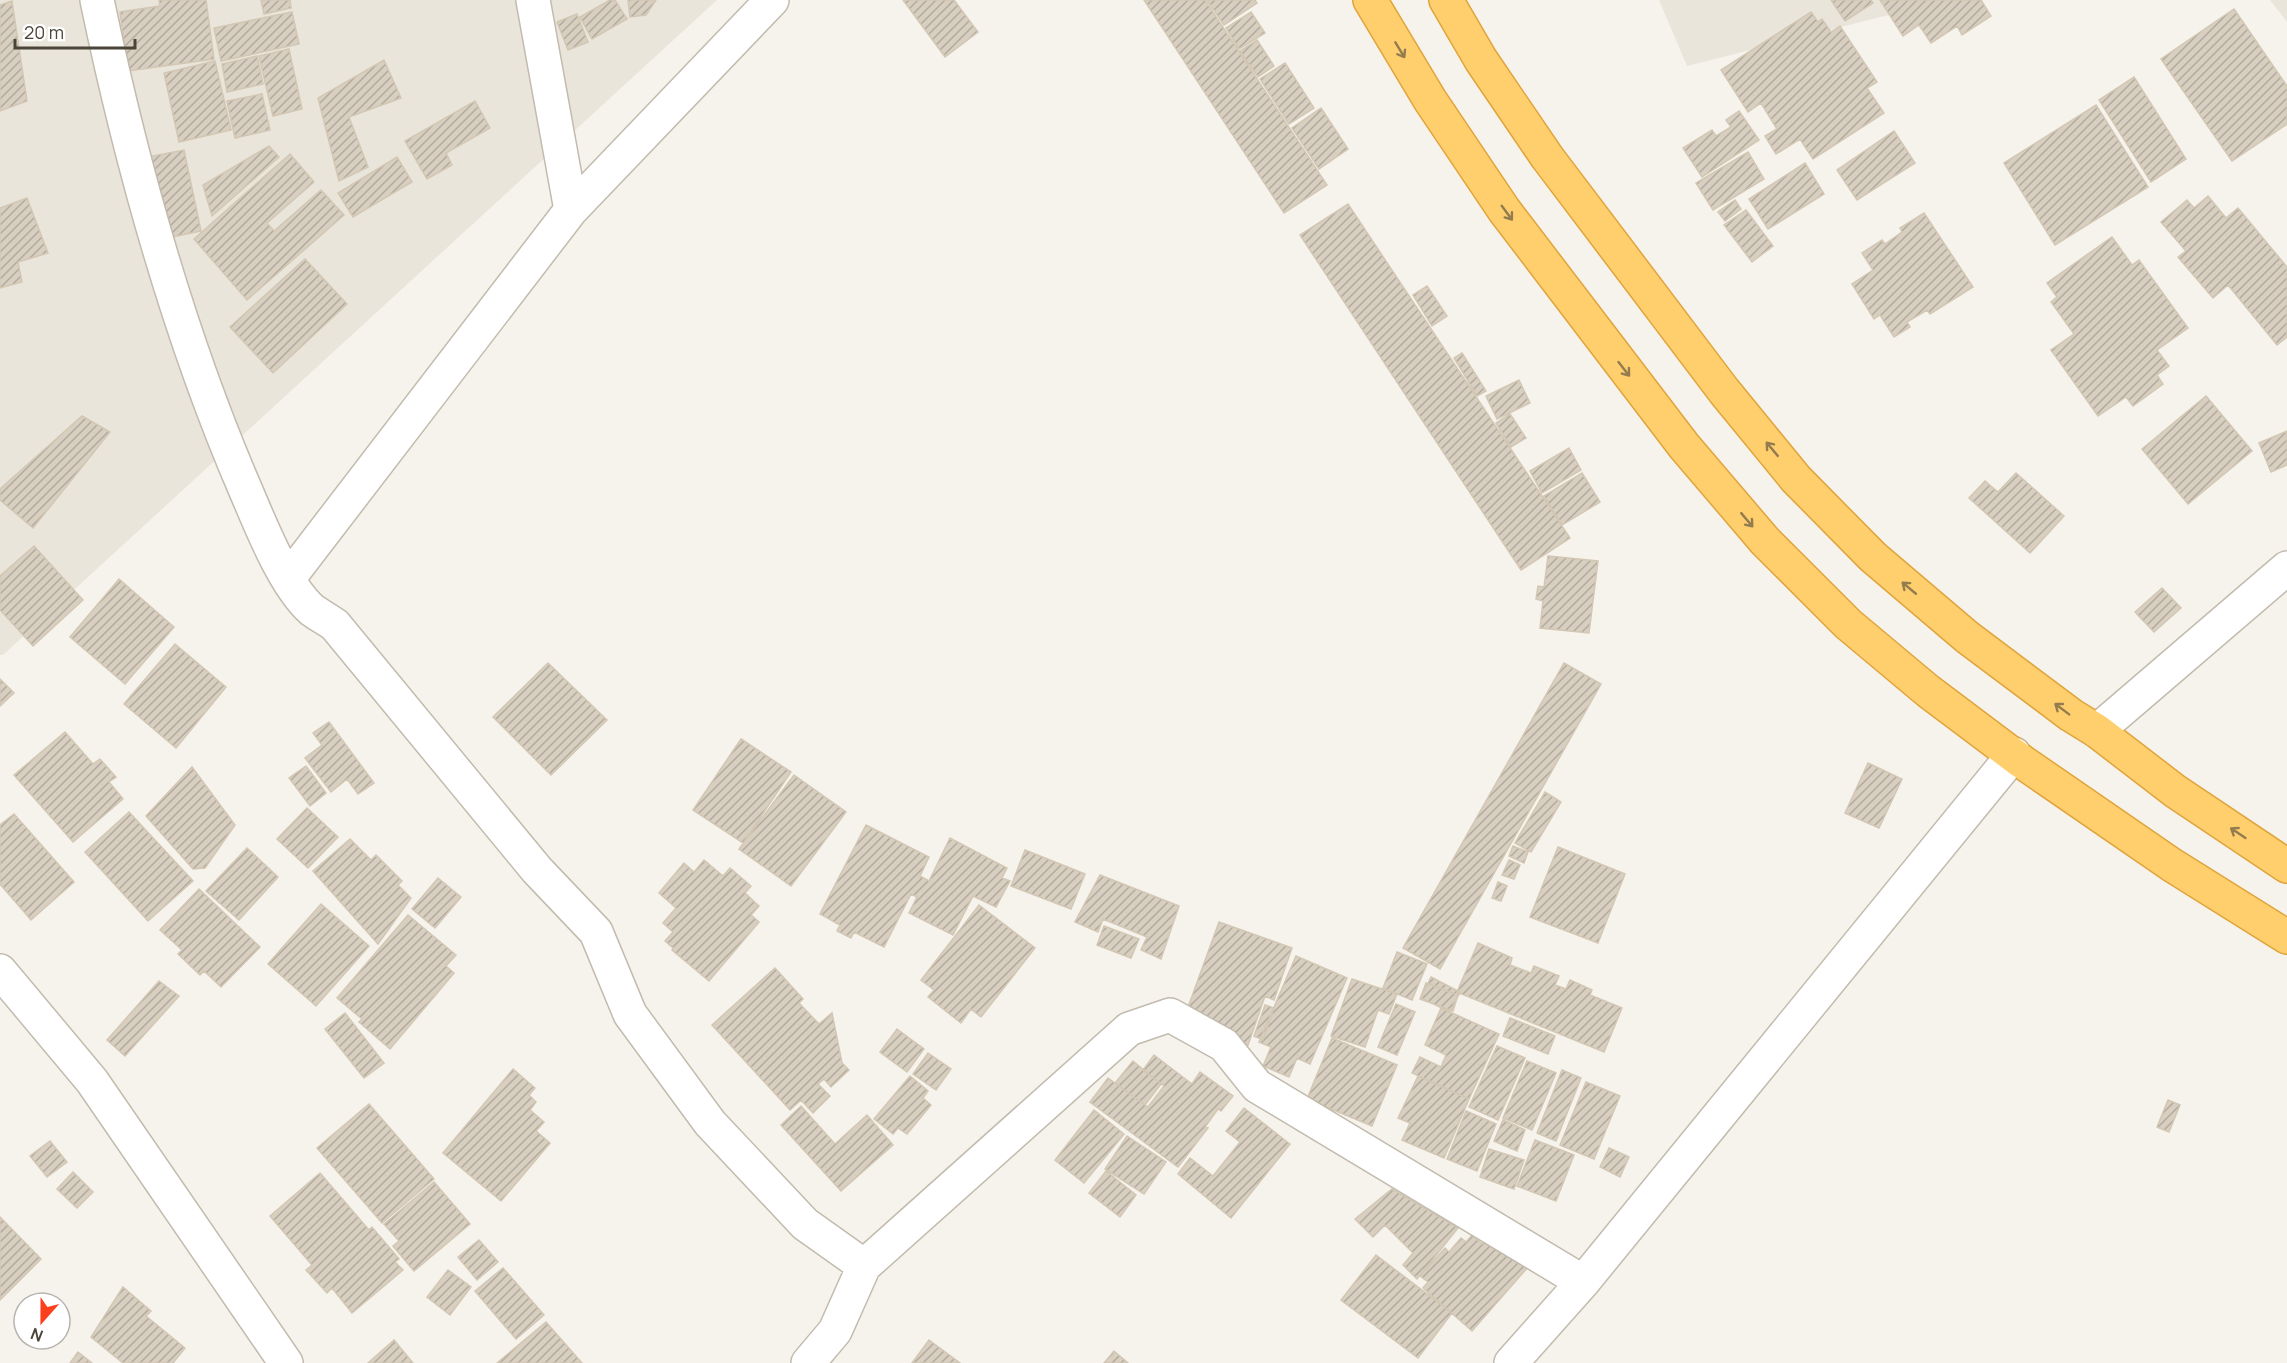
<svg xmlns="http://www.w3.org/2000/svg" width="2287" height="1363" viewBox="0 0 2287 1363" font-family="Manrope,sans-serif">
<defs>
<pattern id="building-hatch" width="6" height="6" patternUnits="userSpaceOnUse" patternTransform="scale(1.5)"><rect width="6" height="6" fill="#d8cfc1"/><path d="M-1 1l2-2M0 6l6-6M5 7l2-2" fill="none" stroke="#b1aa9e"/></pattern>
</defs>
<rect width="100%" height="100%" fill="#f6f3ec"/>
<path fill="#eae5da" d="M 0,0 L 717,0 L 3,655 L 0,655 Z
M 1659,0 L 1948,0 L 1687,66 Z
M 2270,0 L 2287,0 L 2287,22 Z"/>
<path fill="url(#building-hatch)" stroke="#d3c7b4" stroke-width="1.5" d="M 159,0 L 206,0 L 214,59 L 128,71 L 120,12 L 160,6 Z
M 261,0 L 290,0 L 291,8 L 264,14 Z
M 610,0 L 615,0 L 627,19 L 592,39 L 580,17 Z
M 628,0 L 656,0 L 646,15 L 630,17 Z
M 903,0 L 954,0 L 978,32 L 945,57 Z
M 1144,0 L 1205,0 L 1327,185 L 1284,213 Z
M 1207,0 L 1255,0 L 1257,3 L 1224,25 Z
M 1831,0 L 1871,0 L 1873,3 L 1845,21 Z
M 1880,0 L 1981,0 L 1991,16 L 1962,35 L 1957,26 L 1931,43 L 1919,25 L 1903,36 Z
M 12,1 L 27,101 L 0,111 L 0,5 Z
M 2234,9 L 2287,86 L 2287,124 L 2232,161 L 2161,59 Z
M 292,12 L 299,44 L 221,61 L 214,28 Z
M 1251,12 L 1265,33 L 1239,49 L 1226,28 Z
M 1811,12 L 1818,22 L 1822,19 L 1831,32 L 1840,26 L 1877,82 L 1867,88 L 1884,113 L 1813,159 L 1800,139 L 1776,154 L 1765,136 L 1777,129 L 1761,103 L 1748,112 L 1721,70 Z
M 577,14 L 588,42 L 568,50 L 557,22 Z
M 1257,40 L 1274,66 L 1258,77 L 1240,51 Z
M 289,49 L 302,109 L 273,116 L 259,56 Z
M 257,56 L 263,84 L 227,92 L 222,64 Z
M 384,60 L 401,98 L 349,117 L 368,167 L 339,181 L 318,98 Z
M 215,61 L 231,130 L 179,142 L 164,73 Z
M 1285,63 L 1314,108 L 1289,124 L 1260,79 Z
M 2134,77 L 2186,159 L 2151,182 L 2099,100 Z
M 262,94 L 270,130 L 235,138 L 227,101 Z
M 475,101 L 490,128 L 446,153 L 452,165 L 427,179 L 405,141 Z
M 2096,105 L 2148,187 L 2055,245 L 2004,163 Z
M 1321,108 L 1348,149 L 1319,169 L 1292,128 Z
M 1739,111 L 1759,140 L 1702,177 L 1683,148 L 1712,130 L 1716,136 L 1731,127 L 1726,120 Z
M 1894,131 L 1915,163 L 1857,200 L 1837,170 Z
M 269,146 L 279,157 L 212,216 L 203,185 Z
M 184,150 L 201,231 L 158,240 L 142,158 Z
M 1748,152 L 1764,179 L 1713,210 L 1696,183 Z
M 290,154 L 314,182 L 267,223 L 274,231 L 321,190 L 344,215 L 247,300 L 194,239 Z
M 397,157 L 412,182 L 353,217 L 338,193 Z
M 1805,163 L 1824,194 L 1768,229 L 1749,199 Z
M 2208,196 L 2226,218 L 2238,208 L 2287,267 L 2287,337 L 2277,345 L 2228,285 L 2213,298 L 2178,257 L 2186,251 L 2161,222 L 2187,200 L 2194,208 Z
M 27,198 L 48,253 L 18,262 L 22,282 L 0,288 L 0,208 Z
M 1735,200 L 1741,209 L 1725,221 L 1718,212 Z
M 1348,204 L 1570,538 L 1521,570 L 1300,235 Z
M 1746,210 L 1773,246 L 1752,262 L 1724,225 Z
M 1924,213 L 1973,287 L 1930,314 L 1927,310 L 1907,322 L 1910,327 L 1894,337 L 1880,315 L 1874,319 L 1852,284 L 1873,270 L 1862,253 L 1882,240 L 1885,244 L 1902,232 L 1900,228 Z
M 2112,237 L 2132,265 L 2139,260 L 2188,328 L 2157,350 L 2169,366 L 2157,375 L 2163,384 L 2133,406 L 2126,397 L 2098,416 L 2051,350 L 2074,334 L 2051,302 L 2057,297 L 2047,283 Z
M 305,259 L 347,304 L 273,373 L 230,327 Z
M 1427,286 L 1447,316 L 1432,326 L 1413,295 Z
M 1462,353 L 1486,391 L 1477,396 L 1454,358 Z
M 1519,380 L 1530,403 L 1497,419 L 1486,396 Z
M 2206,396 L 2252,451 L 2188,504 L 2142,449 Z
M 1510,414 L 1526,438 L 1511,447 L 1496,423 Z
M 82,416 L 110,432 L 33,528 L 0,500 L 0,489 Z
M 2287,431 L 2287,465 L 2271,472 L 2259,443 Z
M 1569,448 L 1581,470 L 1542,493 L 1530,471 Z
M 1582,473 L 1600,502 L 1562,525 L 1544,496 Z
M 2016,473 L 2064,516 L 2030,553 L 1969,498 L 1985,481 L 1998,492 Z
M 34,546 L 83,600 L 33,646 L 0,610 L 0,576 Z
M 1548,556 L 1598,561 L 1589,633 L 1540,628 L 1543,601 L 1536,599 L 1538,586 L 1544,587 Z
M 119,579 L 174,627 L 125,684 L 70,637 Z
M 2162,588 L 2181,608 L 2154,632 L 2135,612 Z
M 175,644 L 226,687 L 176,748 L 124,704 Z
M 548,663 L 607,720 L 551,775 L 493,717 Z
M 1564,663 L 1601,684 L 1440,969 L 1403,948 Z
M 0,679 L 14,693 L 0,706 Z
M 329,722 L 374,783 L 358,794 L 347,779 L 331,792 L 305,758 L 322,745 L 313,733 Z
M 65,732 L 93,764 L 100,759 L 116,777 L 109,782 L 123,799 L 73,842 L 14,775 Z
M 741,739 L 791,772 L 743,843 L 693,810 Z
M 1868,763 L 1902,779 L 1879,828 L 1845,813 Z
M 306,766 L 326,793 L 310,806 L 289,778 Z
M 192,767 L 235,825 L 205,868 L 193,869 L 146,816 Z
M 794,775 L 846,812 L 791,886 L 739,849 Z
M 1545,792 L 1561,802 L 1531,852 L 1515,843 Z
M 307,808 L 338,837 L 308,868 L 277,839 Z
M 129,812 L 193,881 L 148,921 L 85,852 Z
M 14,814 L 74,882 L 31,920 L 0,884 L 0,825 Z
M 866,825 L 929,857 L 920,876 L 929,881 L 950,838 L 1007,868 L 1002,878 L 1010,881 L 996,907 L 973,896 L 953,935 L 909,913 L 917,897 L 911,894 L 884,947 L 854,932 L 851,938 L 837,931 L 840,925 L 820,914 Z
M 350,839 L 371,860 L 376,855 L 402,881 L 398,885 L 411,898 L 378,944 L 313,871 Z
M 1513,846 L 1528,852 L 1524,863 L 1509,856 Z
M 1558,847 L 1625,874 L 1598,943 L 1530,917 Z
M 247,848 L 278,877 L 239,920 L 206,891 Z
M 1025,850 L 1085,874 L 1071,909 L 1011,886 Z
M 704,860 L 723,876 L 730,868 L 751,886 L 745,893 L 759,906 L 751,915 L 759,922 L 709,981 L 672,950 L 673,948 L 665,941 L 673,932 L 663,923 L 676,908 L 659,893 L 684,863 L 694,872 Z
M 1509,860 L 1520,865 L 1514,879 L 1502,875 Z
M 1100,875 L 1179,906 L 1161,959 L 1141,950 L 1147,937 L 1103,919 L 1098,932 L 1075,922 Z
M 438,878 L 461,897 L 435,928 L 412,909 Z
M 1498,882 L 1507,886 L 1501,901 L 1492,898 Z
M 199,889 L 260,947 L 221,987 L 204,971 L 200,975 L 178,954 L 182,950 L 160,930 Z
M 321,904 L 369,946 L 316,1006 L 268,964 Z
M 979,905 L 1035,948 L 981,1017 L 971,1009 L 961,1023 L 928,997 L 934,990 L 921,980 Z
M 408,915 L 456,955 L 446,966 L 454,973 L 390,1049 L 359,1022 L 362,1019 L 337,998 Z
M 1219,922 L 1292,948 L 1274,1000 L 1265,996 L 1248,1045 L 1183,1021 Z
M 1104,926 L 1139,939 L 1131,958 L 1097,945 Z
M 1478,943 L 1512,958 L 1510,965 L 1531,973 L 1534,966 L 1559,976 L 1555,985 L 1566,989 L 1570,980 L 1592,990 L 1590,995 L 1622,1008 L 1604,1052 L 1457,992 Z
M 1397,952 L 1427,964 L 1412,1000 L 1383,988 Z
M 1296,956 L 1347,978 L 1310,1064 L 1297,1058 L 1289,1077 L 1263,1066 L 1271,1047 L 1259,1042 Z
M 775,968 L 803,999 L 799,1003 L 819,1024 L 832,1013 L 842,1063 L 849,1070 L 831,1087 L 824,1079 L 818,1084 L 830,1096 L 813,1113 L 801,1100 L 790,1110 L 712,1025 Z
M 1431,977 L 1460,992 L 1450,1012 L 1421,998 Z
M 1352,979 L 1397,994 L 1389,1014 L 1378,1010 L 1365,1047 L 1331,1036 Z
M 159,981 L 179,996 L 125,1056 L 107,1040 Z
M 1426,983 L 1458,995 L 1453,1011 L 1420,999 Z
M 1396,1004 L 1415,1012 L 1397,1055 L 1378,1047 Z
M 1265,1005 L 1274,1008 L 1263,1040 L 1254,1036 Z
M 1441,1008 L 1499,1034 L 1469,1099 L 1412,1073 L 1420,1057 L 1441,1067 L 1446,1055 L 1425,1045 Z
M 345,1013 L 384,1063 L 364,1078 L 325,1029 Z
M 1510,1018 L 1555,1036 L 1548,1054 L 1503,1036 Z
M 897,1029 L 924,1049 L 907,1072 L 880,1052 Z
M 1332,1038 L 1397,1065 L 1372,1126 L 1307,1099 Z
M 1497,1046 L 1525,1058 L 1498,1120 L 1469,1107 Z
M 928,1053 L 951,1069 L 936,1090 L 913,1074 Z
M 1154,1055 L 1192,1084 L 1200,1072 L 1233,1096 L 1221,1111 L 1218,1109 L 1205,1127 L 1208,1128 L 1178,1167 L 1090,1102 L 1108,1078 L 1148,1107 L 1164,1086 L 1143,1070 Z
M 1133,1061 L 1161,1084 L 1145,1105 L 1115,1083 Z
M 1527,1061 L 1556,1073 L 1532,1130 L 1503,1118 Z
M 513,1069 L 535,1088 L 529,1095 L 536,1102 L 530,1110 L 544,1122 L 536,1131 L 550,1143 L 501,1201 L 443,1153 Z
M 1562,1070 L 1581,1078 L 1556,1141 L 1537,1133 Z
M 910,1076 L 928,1091 L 923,1098 L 931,1105 L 907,1134 L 898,1128 L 893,1134 L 874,1119 Z
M 1418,1076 L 1469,1099 L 1444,1158 L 1402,1140 L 1410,1123 L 1398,1118 Z
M 1586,1082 L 1620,1096 L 1594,1159 L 1560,1145 Z
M 2168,1100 L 2180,1105 L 2169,1132 L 2157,1127 Z
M 369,1104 L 434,1179 L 382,1223 L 317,1148 Z
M 801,1106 L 835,1144 L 867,1115 L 893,1145 L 841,1191 L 781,1125 Z
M 1244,1108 L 1290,1144 L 1231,1218 L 1178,1174 L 1190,1158 L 1213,1176 L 1240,1142 L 1226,1131 Z
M 1094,1110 L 1124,1134 L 1084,1183 L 1055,1160 Z
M 1466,1111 L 1496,1124 L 1477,1171 L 1447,1159 Z
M 1503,1120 L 1525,1130 L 1517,1151 L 1494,1141 Z
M 1127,1136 L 1166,1162 L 1144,1194 L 1105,1169 Z
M 1535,1140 L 1574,1155 L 1556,1201 L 1517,1186 Z
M 50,1141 L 67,1162 L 47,1177 L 30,1156 Z
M 1609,1148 L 1629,1157 L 1620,1177 L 1600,1167 Z
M 1489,1149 L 1524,1160 L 1514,1189 L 1480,1177 Z
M 1106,1171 L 1136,1195 L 1120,1217 L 1089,1193 Z
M 73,1172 L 93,1192 L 77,1208 L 57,1189 Z
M 320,1173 L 369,1230 L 372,1227 L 399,1259 L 395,1262 L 403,1270 L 352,1313 L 332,1288 L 327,1293 L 306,1270 L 312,1265 L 270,1216 Z
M 434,1182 L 470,1224 L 414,1271 L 393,1246 L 399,1241 L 384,1224 Z
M 1392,1189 L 1458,1228 L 1417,1279 L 1403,1265 L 1413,1253 L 1385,1225 L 1373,1237 L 1355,1219 Z
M 0,1217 L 41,1259 L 0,1300 Z
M 1472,1235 L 1482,1244 L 1491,1235 L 1528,1267 L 1472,1331 L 1423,1288 L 1428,1282 L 1420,1276 L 1445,1248 L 1449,1252 L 1461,1238 L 1466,1242 Z
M 479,1240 L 498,1262 L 477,1280 L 458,1257 Z
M 1376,1255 L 1452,1313 L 1418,1358 L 1341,1300 Z
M 503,1268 L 544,1315 L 516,1339 L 475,1291 Z
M 448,1270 L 471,1287 L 450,1315 L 427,1297 Z
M 123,1287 L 151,1311 L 146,1316 L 185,1348 L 173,1363 L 123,1363 L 91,1337 Z
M 546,1322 L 582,1363 L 497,1363 Z
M 394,1340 L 413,1363 L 368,1363 Z
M 929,1340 L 960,1363 L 912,1363 Z
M 1114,1351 L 1128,1363 L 1104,1363 Z
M 78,1352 L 92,1363 L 70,1363 Z"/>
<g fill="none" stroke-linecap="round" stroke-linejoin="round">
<g stroke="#c2bbae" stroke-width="36">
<path id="minor" d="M 97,0 C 132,167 178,334 246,491 C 261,526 284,585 312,610 C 319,615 328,620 335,625 L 537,870 L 596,932 L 630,1014 L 710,1123 L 805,1224 L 864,1266
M 533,0 L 571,210
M 288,579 L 571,210 L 772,0
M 2097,731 L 2287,568
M 0,971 L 92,1081 L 286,1363
M 808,1363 L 835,1331 L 864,1266 L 1129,1029 L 1170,1015 L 1224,1045 L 1257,1086 L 1583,1282
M 1511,1363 L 1583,1282 L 2014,754"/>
</g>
<g stroke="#e0a43c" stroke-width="36">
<path id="highway" d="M 1370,0 L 1430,100 L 1504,210 L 1684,446 L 1765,541 L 1848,624 L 1928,691 L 2021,761 L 2172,865 L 2287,937
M 1446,0 L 1481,60 L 1547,157 L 1724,391 L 1796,479 L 1873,557 L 1967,637 L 2071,715 L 2097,731 L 2175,791 L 2287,866"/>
</g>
<use href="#minor" stroke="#fff" stroke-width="33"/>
<use href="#highway" stroke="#ffcf6e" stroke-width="33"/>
</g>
<defs><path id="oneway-shaft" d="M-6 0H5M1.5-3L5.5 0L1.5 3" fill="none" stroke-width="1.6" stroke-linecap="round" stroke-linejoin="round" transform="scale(1.5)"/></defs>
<g stroke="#937c4e">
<use href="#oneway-shaft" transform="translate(1400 50) rotate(59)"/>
<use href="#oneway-shaft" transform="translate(1507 213) rotate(54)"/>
<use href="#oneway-shaft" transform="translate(1624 369) rotate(52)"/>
<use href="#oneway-shaft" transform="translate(1772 449) rotate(-130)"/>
<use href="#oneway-shaft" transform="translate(1747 520) rotate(50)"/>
<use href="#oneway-shaft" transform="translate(1909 588) rotate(-140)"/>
<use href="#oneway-shaft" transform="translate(2062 709) rotate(-143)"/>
<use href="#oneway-shaft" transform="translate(2238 833) rotate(-146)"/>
</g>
<g transform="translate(42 1321) rotate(201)"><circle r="28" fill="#ffffff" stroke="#b7b4b0" stroke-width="1.5"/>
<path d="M0-4.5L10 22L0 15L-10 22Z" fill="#fc3f1d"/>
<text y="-9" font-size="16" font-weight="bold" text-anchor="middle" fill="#4b4439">N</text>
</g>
<path d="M15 39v9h120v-9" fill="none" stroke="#4b4439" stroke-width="3"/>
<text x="24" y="39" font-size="18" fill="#4b4439" stroke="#ffffff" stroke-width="4.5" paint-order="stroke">20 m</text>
</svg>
